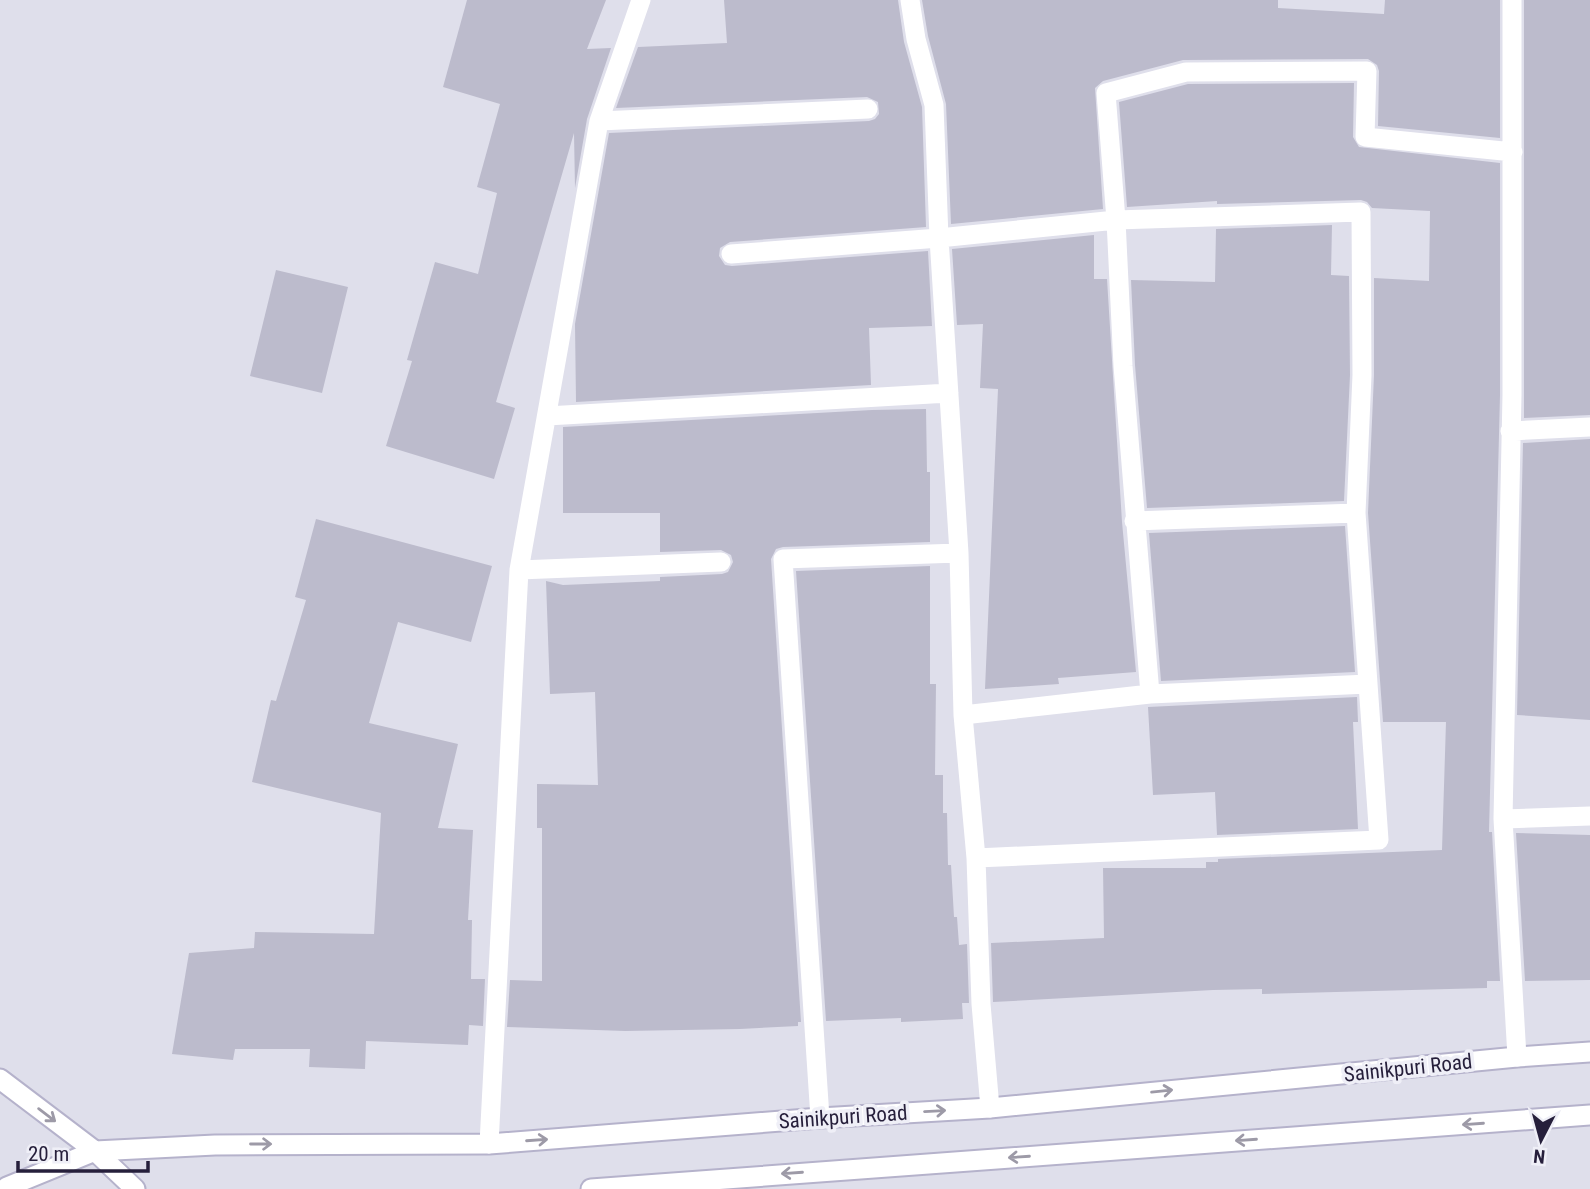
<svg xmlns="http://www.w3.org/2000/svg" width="1590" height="1189" viewBox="0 0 1590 1189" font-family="'Roboto Condensed',sans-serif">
<rect width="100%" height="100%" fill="#dfdfeb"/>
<path fill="#bcbbcc" d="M 467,0 L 606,0 L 587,49 L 611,48 L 587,119 L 575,188 L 574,133 L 496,402 L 515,408 L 494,479 L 386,446 L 412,361 L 407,360 L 435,262 L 478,274 L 497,193 L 477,187 L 500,104 L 443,87 Z
M 724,0 L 898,0 L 904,42 L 922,107 L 926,227 L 730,242 L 720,248 L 719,256 L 725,265 L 732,266 L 928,251 L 932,326 L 869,328 L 871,385 L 576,402 L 575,324 L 609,133 L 869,121 L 875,119 L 879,114 L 878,102 L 867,97 L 616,108 L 638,47 L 727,43 Z
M 922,0 L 1278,0 L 1278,8 L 1384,14 L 1385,0 L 1500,0 L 1500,138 L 1378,126 L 1379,71 L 1377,65 L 1368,59 L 1183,60 L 1103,81 L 1095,88 L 1103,209 L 951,224 L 946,104 L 928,36 Z
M 1524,0 L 1590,0 L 1590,415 L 1524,418 Z
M 1354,83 L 1353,137 L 1359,147 L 1500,163 L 1500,395 L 1489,832 L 1492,832 L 1500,981 L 1487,981 L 1487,988 L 1262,994 L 1262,989 L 1213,990 L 993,1002 L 991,943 L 1104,938 L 1103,868 L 1206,868 L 1206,862 L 1218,862 L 1218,859 L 1442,850 L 1446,722 L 1383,722 L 1368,513 L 1374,375 L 1374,278 L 1429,281 L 1430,211 L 1372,208 L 1367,202 L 1361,200 L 1217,204 L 1217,201 L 1127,207 L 1119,102 L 1188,84 Z
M 1332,225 L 1331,275 L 1349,276 L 1350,375 L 1344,501 L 1147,508 L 1135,365 L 1131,280 L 1215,282 L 1216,229 Z
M 1094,235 L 1094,279 L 1107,279 L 1122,522 L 1136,672 L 1058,678 L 1059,684 L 985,689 L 998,389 L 980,388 L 983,324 L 957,325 L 952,249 Z
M 276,270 L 348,287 L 322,393 L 250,376 Z
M 926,409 L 927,472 L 930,472 L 930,542 L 783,547 L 776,549 L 771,559 L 801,1022 L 798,1022 L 798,1026 L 740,1029 L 625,1031 L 507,1027 L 510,980 L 542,981 L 542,828 L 537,828 L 537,784 L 598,785 L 595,692 L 550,694 L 546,581 L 563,585 L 660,581 L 660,577 L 722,574 L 728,572 L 733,562 L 731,555 L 721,550 L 660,552 L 660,513 L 563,513 L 563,427 L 872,410 Z
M 1590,439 L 1590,720 L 1517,715 L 1523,443 Z
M 316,519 L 492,566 L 471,642 L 398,622 L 369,723 L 458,744 L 438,828 L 473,830 L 468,920 L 472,920 L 471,979 L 485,979 L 483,1026 L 469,1025 L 468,1045 L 366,1041 L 365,1069 L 309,1067 L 310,1049 L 235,1049 L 233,1060 L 172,1054 L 189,953 L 254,948 L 255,932 L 374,934 L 381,813 L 252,782 L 271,700 L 276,701 L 306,600 L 295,597 Z
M 1345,526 L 1355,672 L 1161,681 L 1149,533 Z
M 930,566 L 930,684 L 936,684 L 935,775 L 943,775 L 943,813 L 947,813 L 948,865 L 951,865 L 954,917 L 957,917 L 959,945 L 967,944 L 969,1003 L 962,1003 L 963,1019 L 901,1022 L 901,1018 L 826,1021 L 796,571 Z
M 1357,697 L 1358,722 L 1353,722 L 1358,829 L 1217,835 L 1215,792 L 1153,795 L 1148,707 Z
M 1516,833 L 1590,835 L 1590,980 L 1525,981 Z"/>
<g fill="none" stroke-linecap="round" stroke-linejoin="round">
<g stroke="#b5b2cb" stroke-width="23">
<path id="secondary" d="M 0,1079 L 95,1151 L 135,1189
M 7,1187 L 95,1151 L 215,1145 L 489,1144 L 820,1118 L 990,1108 L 1517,1057 L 1590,1052
M 591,1189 L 1590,1115"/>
</g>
<path stroke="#fff" stroke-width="19" d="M 910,0 L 916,39 L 934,105 L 939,238 L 959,553 L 963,715 L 976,858 L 981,1004 L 990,1108
M 1512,0 L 1512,395 L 1503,819 L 1517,1057
M 599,121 L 868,109
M 731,254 L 939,238 L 1116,220 L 1361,212 L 1362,375 L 1356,513 L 1379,840 L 976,858
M 547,416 L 949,393
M 1510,431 L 1590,427
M 1134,521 L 1356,513
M 519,570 L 721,562
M 1150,694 L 1123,366 L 1116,220 L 1106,93 L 1186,72 L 1367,71 L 1365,137 L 1513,152
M 963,715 L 1150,694 L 1368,684
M 1503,819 L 1590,816
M 820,1118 L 783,559 L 959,553
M 489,1144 L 519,570 L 599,121 L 641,0"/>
<use href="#secondary" stroke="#fff" stroke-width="19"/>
</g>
<defs><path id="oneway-shaft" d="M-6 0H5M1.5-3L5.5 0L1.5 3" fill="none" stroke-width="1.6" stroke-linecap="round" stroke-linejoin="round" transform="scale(1.75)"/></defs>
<g stroke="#9d9aa7">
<use href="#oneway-shaft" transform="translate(1162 1091) rotate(-6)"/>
<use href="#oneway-shaft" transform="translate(935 1111) rotate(-3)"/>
<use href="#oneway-shaft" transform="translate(47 1115) rotate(37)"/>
<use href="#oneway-shaft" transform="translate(1473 1124) rotate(176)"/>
<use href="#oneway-shaft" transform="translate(537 1140) rotate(-4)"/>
<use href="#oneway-shaft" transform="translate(1246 1140) rotate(176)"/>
<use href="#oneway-shaft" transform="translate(261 1144)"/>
<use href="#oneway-shaft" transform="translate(1019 1157) rotate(176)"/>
<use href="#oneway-shaft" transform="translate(792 1173) rotate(176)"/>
</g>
<g text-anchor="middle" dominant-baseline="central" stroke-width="7" stroke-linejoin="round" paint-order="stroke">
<g font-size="21" fill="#261f3b" stroke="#efeff7">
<text transform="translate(1408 1068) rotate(-6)">Sainikpuri Road</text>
<text transform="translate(843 1117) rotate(-4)">Sainikpuri Road</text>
</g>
</g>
<g transform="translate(1541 1140) rotate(186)" stroke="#efeff7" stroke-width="5" paint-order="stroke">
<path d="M0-5L12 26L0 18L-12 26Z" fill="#261f3b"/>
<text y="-10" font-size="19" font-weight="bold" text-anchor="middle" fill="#261f3b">N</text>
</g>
<path d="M18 1161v10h130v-10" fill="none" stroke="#261f3b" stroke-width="3.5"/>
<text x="28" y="1161" font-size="21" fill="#261f3b" stroke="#efeff7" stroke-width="5" paint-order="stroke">20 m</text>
</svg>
